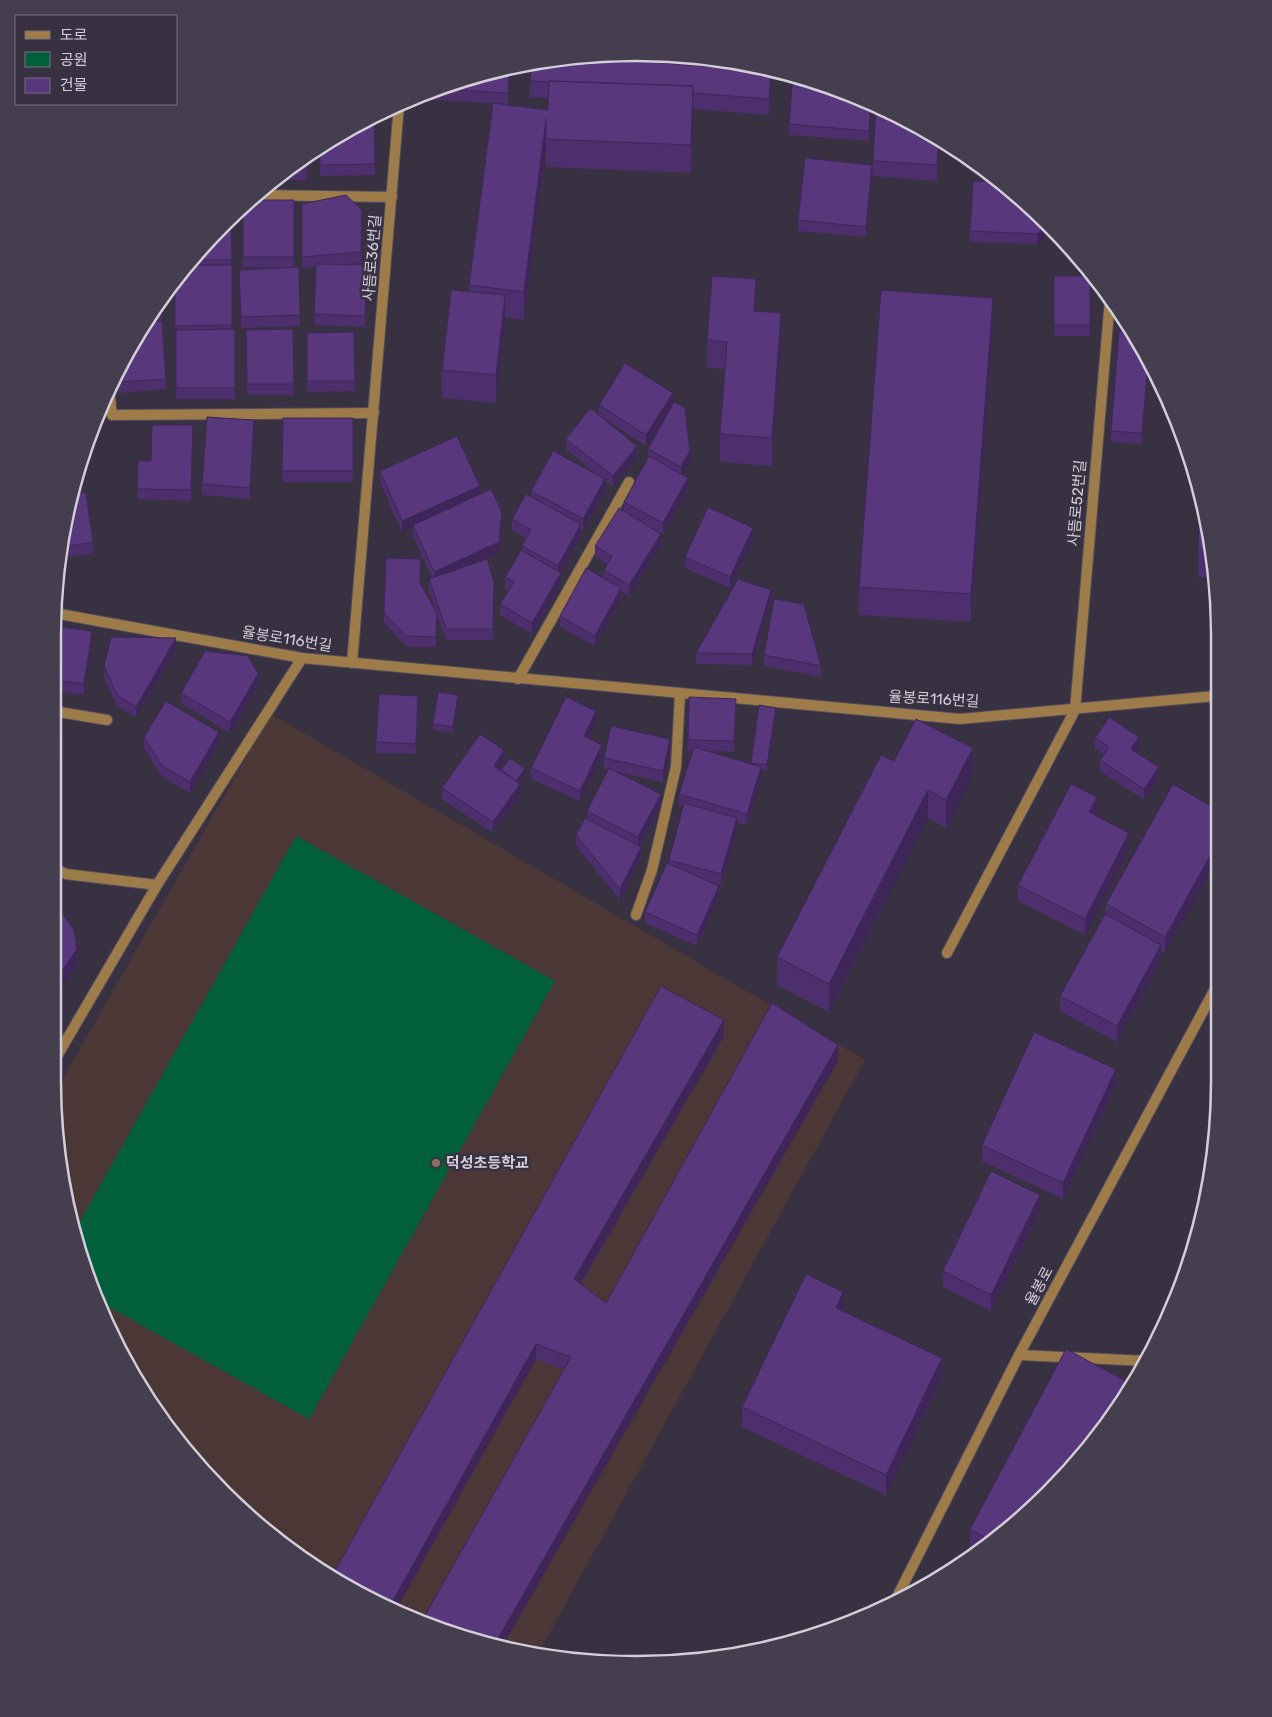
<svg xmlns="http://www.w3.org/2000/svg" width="1272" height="1717" viewBox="0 0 1272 1717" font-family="Rubik,'Noto Sans KR',sans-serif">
<rect width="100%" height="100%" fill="#383142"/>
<path fill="#4b3735" d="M 271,714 L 865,1060 L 538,1654 L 522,1653 L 378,1604 L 251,1520 L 173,1436 L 131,1373 L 72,1232 L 54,1094 Z"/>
<path fill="#015f3b" d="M 296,836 L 555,981 L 309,1419 L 102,1303 L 73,1234 Z"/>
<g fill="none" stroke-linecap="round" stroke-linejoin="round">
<g stroke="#544d5d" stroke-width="12">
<path id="service" d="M 255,195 L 392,197
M 109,389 L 112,415 L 374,413
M 518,679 L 629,482
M 53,711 L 107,720
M 53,868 L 66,874 L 157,885
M 636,915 L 652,870 L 676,767 L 680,694"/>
</g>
<g stroke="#544d5d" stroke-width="12">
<path id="minor" d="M 54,613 L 302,658 L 960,719 L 1215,696
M 352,663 L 399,105
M 947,953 L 1075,710 L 1110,299
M 53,1063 L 157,885 L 302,658
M 1019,1355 L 1147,1361"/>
</g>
<g stroke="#544d5d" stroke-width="12">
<path id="tertiary" d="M 893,1605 L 1019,1355 L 1217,985"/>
</g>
<use href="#service" stroke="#9d7c4a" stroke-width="10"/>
<use href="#minor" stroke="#9d7c4a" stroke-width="10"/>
<use href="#tertiary" stroke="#9d7c4a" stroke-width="10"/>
</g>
<path fill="#4c2f6c" d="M 510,68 L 508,104 L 418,99 L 418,98 L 485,72 Z
M 530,81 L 771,87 L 769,115 L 693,109 L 691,173 L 546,167 L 546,147 L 524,320 L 505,317 L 496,403 L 442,398 L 442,370 L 469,292 L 469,285 L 548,110 L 548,98 L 530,97 Z
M 872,105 L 869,141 L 789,135 L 789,124 Z
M 374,115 L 375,175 L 320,176 L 320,149 Z
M 928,131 L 940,140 L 937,181 L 873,176 L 873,161 Z
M 948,145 L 959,153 L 948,153 Z
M 307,157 L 307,180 L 273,180 L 281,173 Z
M 872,176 L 866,237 L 798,231 L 798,220 Z
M 1021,198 L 1052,231 L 1037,244 L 970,242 L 970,231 Z
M 294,200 L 294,267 L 299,267 L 300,326 L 241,328 L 239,270 L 287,268 L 243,267 L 243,206 Z
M 302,204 L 362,210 L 361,263 L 343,264 L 367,265 L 365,327 L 314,325 L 316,267 L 302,268 Z
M 231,217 L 232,329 L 235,329 L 235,399 L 176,399 L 175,283 L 223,224 Z
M 1054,276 L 1090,276 L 1090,336 L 1054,336 Z
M 163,297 L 162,327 L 166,389 L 119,393 L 118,373 L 151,312 Z
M 756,307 L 756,312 L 781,341 L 772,466 L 720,462 L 720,434 L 725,369 L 707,368 L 707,340 Z
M 993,326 L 971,622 L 859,615 L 859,587 Z
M 293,329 L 294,395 L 247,395 L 246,330 Z
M 354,332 L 355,391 L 307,392 L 307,333 Z
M 1128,332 L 1148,366 L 1142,444 L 1111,442 L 1111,431 Z
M 673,393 L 646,446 L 602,417 L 637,456 L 613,487 L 605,480 L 605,490 L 583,530 L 581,529 L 581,535 L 560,573 L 561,584 L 532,634 L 500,615 L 500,604 L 509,590 L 505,588 L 505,577 L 522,551 L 522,546 L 526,538 L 512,530 L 512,519 L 531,496 L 531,491 L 600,477 L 566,449 L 566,439 L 599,415 L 599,405 Z
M 283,418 L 353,418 L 353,482 L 282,482 Z
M 254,431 L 250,499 L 202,495 L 202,484 Z
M 193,436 L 191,501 L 137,499 L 138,461 L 151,461 Z
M 648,449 L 690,462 L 682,475 L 688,489 L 663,534 L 639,521 L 661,545 L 629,596 L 621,591 L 621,599 L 595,646 L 560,627 L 560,616 L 604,578 L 604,570 L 607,564 L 595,557 L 595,546 L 624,511 L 624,502 L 648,458 Z
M 380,471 L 480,494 L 502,523 L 499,553 L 482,561 L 494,581 L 493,640 L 446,640 L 437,614 L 436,647 L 407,647 L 384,623 L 384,613 L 420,584 L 436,612 L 429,590 L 429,579 L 432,578 L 413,536 L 413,527 L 402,532 L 380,482 Z
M 76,474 L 77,483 L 77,493 L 93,542 L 93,553 L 60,558 L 72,485 Z
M 1200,507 L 1214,560 L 1215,578 L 1198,577 L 1198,549 Z
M 753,539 L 730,588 L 685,568 L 685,557 Z
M 771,601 L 752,665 L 696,664 L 696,653 Z
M 54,626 L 92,642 L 84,695 L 54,691 Z
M 176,649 L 136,717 L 117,706 L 104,677 L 104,666 Z
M 764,655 L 821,666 L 821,677 L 764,666 Z
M 258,685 L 230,733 L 181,703 L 181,693 Z
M 458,701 L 453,733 L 433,730 L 433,724 Z
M 759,705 L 776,713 L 767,771 L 761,770 L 761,778 L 747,825 L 737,822 L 737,829 L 721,885 L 710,882 L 719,896 L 697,946 L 645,923 L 645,912 L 669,864 L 669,860 L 684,806 L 679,805 L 679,794 L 692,751 L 688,751 L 688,740 L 736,710 L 734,752 L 710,751 L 751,764 Z
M 418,706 L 416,754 L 376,753 L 376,742 Z
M 596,722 L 589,738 L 602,756 L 580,801 L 531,779 L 531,768 Z
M 144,737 L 219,743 L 190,793 L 161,776 L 144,748 Z
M 1095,738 L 1139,748 L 1136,752 L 1159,778 L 1144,800 L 1100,771 L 1100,760 L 1104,754 L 1095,749 Z
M 670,750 L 663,782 L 617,772 L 661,805 L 640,846 L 641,857 L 620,900 L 576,846 L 576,835 L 587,819 L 587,811 L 608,770 L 604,769 L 604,758 Z
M 504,761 L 499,769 L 501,771 L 501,770 L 525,774 L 518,783 L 520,795 L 493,833 L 442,799 L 442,788 Z
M 894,761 L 973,776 L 946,828 L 928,818 L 829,1012 L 777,985 L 777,957 Z
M 1173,784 L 1165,953 L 1161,951 L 1161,961 L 1117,1042 L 1060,1011 L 1060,996 L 1106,915 L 1106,904 Z
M 1097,813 L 1095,816 L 1129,849 L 1085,935 L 1018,901 L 1018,885 Z
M 724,1036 L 581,1284 L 606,1303 L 838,1061 L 564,1370 L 536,1359 L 396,1610 L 378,1604 L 333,1574 Z
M 1116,1085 L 1063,1199 L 982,1161 L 982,1145 Z
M 1040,1211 L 991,1311 L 943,1287 L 943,1271 Z
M 843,1311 L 942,1378 L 886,1495 L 742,1427 L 742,1407 Z
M 1074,1466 L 991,1544 L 976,1553 L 970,1550 L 970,1529 Z"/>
<path fill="#3e2658" d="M 771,71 L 771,87 L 769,115 L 769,99 Z
M 693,86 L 693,114 L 691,173 L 691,145 Z
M 871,105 L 872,105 L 869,141 L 869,131 Z
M 546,119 L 546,147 L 524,320 L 524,292 Z
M 939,139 L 940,140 L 937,181 L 937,165 Z
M 872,165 L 872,176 L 866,237 L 866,227 Z
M 1047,225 L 1052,231 L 1037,244 L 1037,234 Z
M 756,279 L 756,307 L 754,339 L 754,311 Z
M 505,295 L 505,323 L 496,403 L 496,375 Z
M 993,298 L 993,326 L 971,622 L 971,594 Z
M 781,313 L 781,341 L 772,466 L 772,438 Z
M 1148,365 L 1148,366 L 1142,444 L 1142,433 Z
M 673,393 L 673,404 L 646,446 L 646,435 Z
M 254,420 L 254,431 L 250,499 L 250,488 Z
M 637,446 L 637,456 L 613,487 L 613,476 Z
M 690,451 L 690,462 L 681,478 L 681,467 Z
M 688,478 L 688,489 L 663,534 L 663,523 Z
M 605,479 L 605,490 L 583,530 L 583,519 Z
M 480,486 L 480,497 L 413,525 L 413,527 L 402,532 L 402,521 Z
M 502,512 L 502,523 L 499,553 L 434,583 L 434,572 Z
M 581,524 L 581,535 L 558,576 L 558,566 Z
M 753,528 L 753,539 L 730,588 L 730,577 Z
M 661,534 L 661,545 L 629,596 L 629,585 Z
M 561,573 L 561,584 L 532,634 L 532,623 Z
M 621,588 L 621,599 L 595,646 L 595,636 Z
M 771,590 L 771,601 L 752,665 L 752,654 Z
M 92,631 L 92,642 L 84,695 L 84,684 Z
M 176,638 L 176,649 L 136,717 L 136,707 Z
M 258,674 L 258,685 L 230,733 L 230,722 Z
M 458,695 L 458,701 L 453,733 L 453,727 Z
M 776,708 L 776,713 L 767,771 L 767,765 Z
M 596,711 L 596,722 L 584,747 L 584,736 Z
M 219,732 L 219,743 L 190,793 L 190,782 Z
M 1139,737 L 1139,748 L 1131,760 L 1131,749 Z
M 670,739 L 670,750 L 663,782 L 663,771 Z
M 602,745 L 602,756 L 580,801 L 580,791 Z
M 973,748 L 973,776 L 946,828 L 946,800 Z
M 504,750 L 504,761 L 494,777 L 494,766 Z
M 761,767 L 761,778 L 747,825 L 747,814 Z
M 1159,767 L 1159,778 L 1144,800 L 1144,789 Z
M 525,769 L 525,774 L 516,786 L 516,781 Z
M 520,784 L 520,795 L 493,833 L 493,822 Z
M 928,790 L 928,818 L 829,1012 L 829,984 Z
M 661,794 L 661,805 L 638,848 L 638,837 Z
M 1097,797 L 1097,813 L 1089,828 L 1089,812 Z
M 737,818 L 737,829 L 721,885 L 721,874 Z
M 1129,833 L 1129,849 L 1085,935 L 1085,919 Z
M 1216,845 L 1216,861 L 1165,953 L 1165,937 Z
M 641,847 L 641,857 L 620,900 L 620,889 Z
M 719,886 L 719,896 L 697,946 L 697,935 Z
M 1161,945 L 1161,961 L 1117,1042 L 1117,1026 Z
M 77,949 L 77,965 L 60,990 L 53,992 L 53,976 Z
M 724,1020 L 724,1036 L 574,1295 L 574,1279 Z
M 838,1045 L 838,1061 L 502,1647 L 495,1644 Z
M 1116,1069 L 1116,1085 L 1063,1199 L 1063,1183 Z
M 1040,1195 L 1040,1211 L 991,1311 L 991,1295 Z
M 843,1292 L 843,1312 L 836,1308 Z
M 536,1344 L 536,1359 L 396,1610 L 389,1608 Z
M 942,1358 L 942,1378 L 886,1495 L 886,1475 Z"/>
<path fill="#58377d" stroke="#3e2658" d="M 581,57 L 770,71 L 771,71 L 769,99 L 693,93 L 693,86 L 549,81 L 549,82 L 530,81 L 531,65 Z
M 510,68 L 508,93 L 440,89 L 485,72 Z
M 793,76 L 824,84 L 871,105 L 869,131 L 789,124 Z
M 549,81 L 693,86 L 691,145 L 546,139 L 546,119 L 524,292 L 469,285 L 493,103 L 548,110 Z
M 876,107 L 928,131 L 939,139 L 937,165 L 873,161 Z
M 374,115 L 375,164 L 320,165 L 320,149 Z
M 307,157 L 307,169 L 287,169 Z
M 805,158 L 872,165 L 866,227 L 798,220 Z
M 973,181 L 1000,182 L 1021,198 L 1047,225 L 1037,234 L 970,231 Z
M 346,195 L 362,210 L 361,252 L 302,257 L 302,204 Z
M 250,200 L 294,200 L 294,257 L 243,257 L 243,206 Z
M 231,217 L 232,260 L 193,260 L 223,224 Z
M 316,264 L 367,265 L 365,316 L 314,314 Z
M 189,265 L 232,265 L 232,325 L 175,326 L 175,283 Z
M 299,267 L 300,315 L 241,317 L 239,270 Z
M 712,276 L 756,279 L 754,311 L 781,313 L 772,438 L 720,434 L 727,342 L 707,340 Z
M 1054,276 L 1090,276 L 1090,325 L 1054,325 Z
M 451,290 L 505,295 L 496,375 L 442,370 Z
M 881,290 L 993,298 L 971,594 L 859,587 Z
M 163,298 L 162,316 L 149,316 L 151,312 Z
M 162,321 L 166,379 L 119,382 L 119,372 L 145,322 Z
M 235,329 L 235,388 L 176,388 L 176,330 Z
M 293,329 L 294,384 L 247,384 L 246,330 Z
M 1119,331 L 1128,332 L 1148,365 L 1142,433 L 1111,431 Z
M 354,332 L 355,381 L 307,381 L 307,333 Z
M 625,363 L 673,393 L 646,435 L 599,405 Z
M 674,402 L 685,408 L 690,451 L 681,467 L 648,449 Z
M 590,408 L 637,446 L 613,476 L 566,439 Z
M 207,417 L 254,420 L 250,488 L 202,484 Z
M 283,418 L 353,418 L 353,471 L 282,471 Z
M 152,425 L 193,425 L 191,490 L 137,489 L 138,461 L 151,461 Z
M 457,436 L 480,486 L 402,521 L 380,471 Z
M 553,451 L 605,479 L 583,519 L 531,491 Z
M 649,456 L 688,478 L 663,523 L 624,502 Z
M 76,474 L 77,483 L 73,484 Z
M 491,489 L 502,512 L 499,542 L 434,572 L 413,525 Z
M 86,492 L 93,542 L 62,547 L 71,494 Z
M 526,494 L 581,524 L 558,566 L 522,546 L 531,530 L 512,519 Z
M 708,507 L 753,528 L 730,577 L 685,557 Z
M 1200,507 L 1212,550 L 1198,549 Z
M 619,508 L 661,534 L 629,585 L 604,570 L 612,556 L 595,546 Z
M 521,550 L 561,573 L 532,623 L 500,604 L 514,582 L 505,577 Z
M 386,558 L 421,559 L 420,583 L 437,613 L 436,637 L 407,636 L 384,613 Z
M 487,559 L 494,581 L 493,629 L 446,629 L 429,579 Z
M 586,568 L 621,588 L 595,636 L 560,616 Z
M 738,579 L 771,590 L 752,654 L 696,653 Z
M 774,599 L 804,604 L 821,666 L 764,655 Z
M 54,626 L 92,631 L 84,684 L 54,680 Z
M 111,637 L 176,638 L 136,707 L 117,695 L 104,666 Z
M 205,651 L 248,656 L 258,674 L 230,722 L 181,693 Z
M 438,692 L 458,695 L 453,727 L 433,724 Z
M 379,694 L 418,696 L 416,744 L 376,742 Z
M 566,697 L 596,711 L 584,736 L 602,745 L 580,791 L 531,768 Z
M 689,697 L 736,699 L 734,741 L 688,740 Z
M 166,701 L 219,732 L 190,782 L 161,765 L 144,737 Z
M 759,705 L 776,708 L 767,765 L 751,763 Z
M 1109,717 L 1139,737 L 1131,749 L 1159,767 L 1144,789 L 1100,760 L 1109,747 L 1095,738 Z
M 916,719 L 973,748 L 946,800 L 928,790 L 829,984 L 777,957 L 881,755 L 894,761 Z
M 611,726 L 670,739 L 663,771 L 604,758 Z
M 480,734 L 504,750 L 494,766 L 520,784 L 493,822 L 442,788 Z
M 694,747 L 761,767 L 747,814 L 679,794 Z
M 510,758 L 525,769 L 516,781 L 501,770 Z
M 609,768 L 661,794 L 638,837 L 587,811 Z
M 1071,784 L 1097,797 L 1089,812 L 1129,833 L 1085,919 L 1018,885 Z
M 1173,784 L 1216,809 L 1216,845 L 1165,937 L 1106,904 Z
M 684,803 L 737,818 L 721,874 L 669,860 Z
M 585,818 L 641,847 L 620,889 L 576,835 Z
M 667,863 L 719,886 L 697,935 L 645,912 Z
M 53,913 L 62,913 L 74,930 L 77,949 L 60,974 L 53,976 Z
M 1105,914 L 1161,945 L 1117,1026 L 1060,996 Z
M 661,986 L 724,1020 L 574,1279 L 606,1303 L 772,1003 L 838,1045 L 495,1644 L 423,1619 L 571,1357 L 536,1344 L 389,1608 L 378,1604 L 333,1574 Z
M 1034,1032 L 1116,1069 L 1063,1183 L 982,1145 Z
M 991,1171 L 1040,1195 L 991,1295 L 943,1271 Z
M 806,1274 L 843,1292 L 836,1308 L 942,1358 L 886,1475 L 742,1407 Z
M 1066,1349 L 1133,1385 L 1074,1466 L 993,1542 L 970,1529 Z"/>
<circle fill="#8d6e63" stroke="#383142" stroke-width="2" cx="436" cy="1163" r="5"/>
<g text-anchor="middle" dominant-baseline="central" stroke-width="5" stroke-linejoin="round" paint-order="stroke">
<g font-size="15" fill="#d3cfda" stroke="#383142">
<text transform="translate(372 258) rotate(-85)">사뜸로36번길</text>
<text transform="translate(1077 503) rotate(-85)">사뜸로52번길</text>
<text transform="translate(287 639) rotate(9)">율봉로116번길</text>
<text transform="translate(934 699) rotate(3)">율봉로116번길</text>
<text transform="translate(1039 1286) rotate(-62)">율봉로</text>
</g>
<g font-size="15" font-weight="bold" fill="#d3cfda" stroke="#383142" text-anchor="start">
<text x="446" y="1163">덕성초등학교</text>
</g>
</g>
<path d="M0 0H1272V1717H0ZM636 61H636A575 575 0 0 1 1211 636V1081A575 575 0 0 1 636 1656H636A575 575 0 0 1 61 1081V636A575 575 0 0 1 636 61Z" fill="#443e4e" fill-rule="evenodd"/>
<path fill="none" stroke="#d3cfda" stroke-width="2.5" d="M636 61H636A575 575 0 0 1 1211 636V1081A575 575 0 0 1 636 1656H636A575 575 0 0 1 61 1081V636A575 575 0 0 1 636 61Z"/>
<rect x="15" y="15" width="162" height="90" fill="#383142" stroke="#76707f"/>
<rect x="25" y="31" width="25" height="8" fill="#9d7c4a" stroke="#76707f"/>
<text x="60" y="40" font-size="15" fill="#d3cfda">도로</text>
<rect x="25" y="52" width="25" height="15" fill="#015f3b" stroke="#76707f"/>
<text x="60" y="65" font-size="15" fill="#d3cfda">공원</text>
<rect x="25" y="78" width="25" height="15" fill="#58377d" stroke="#76707f"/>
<text x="60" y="90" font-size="15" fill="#d3cfda">건물</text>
</svg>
